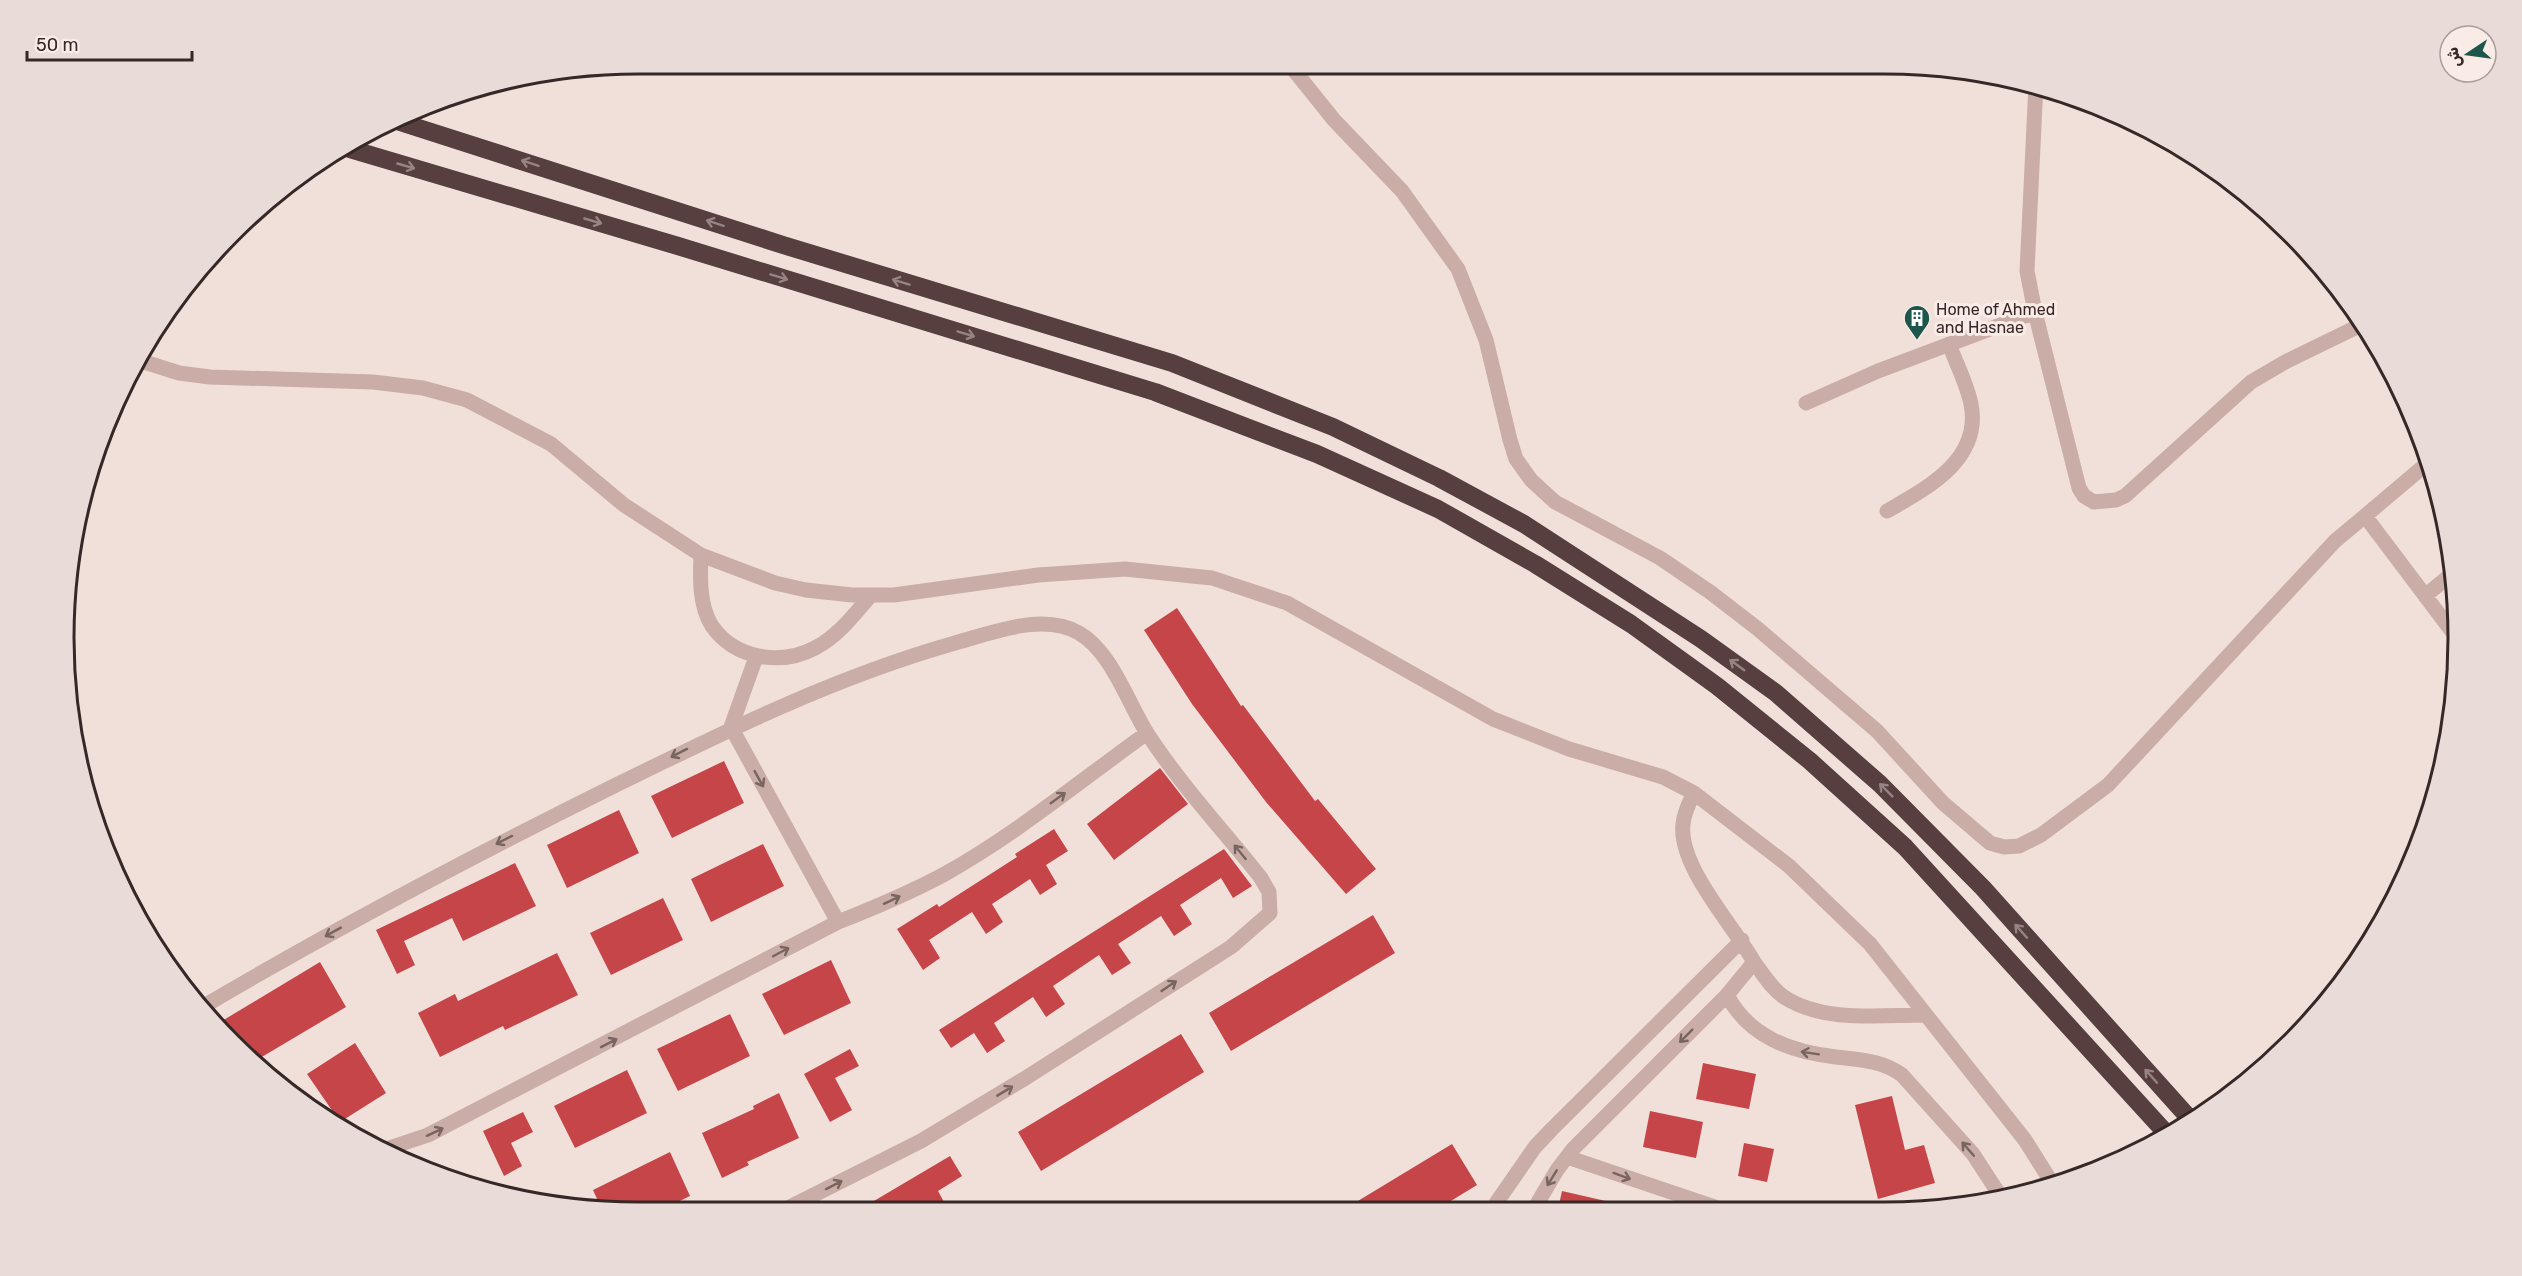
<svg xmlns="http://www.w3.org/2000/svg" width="2522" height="1276" viewBox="0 0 2522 1276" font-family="Rubik,Cairo,sans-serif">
<rect width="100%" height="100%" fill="#f1e0da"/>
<path fill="#c54549" d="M 1177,608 L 1241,706 L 1243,705 L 1315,801 L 1318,799 L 1376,869 L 1346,894 L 1266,802 L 1192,704 L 1144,630 Z
M 724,761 L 744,803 L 672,838 L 651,796 Z
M 1160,768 L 1188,804 L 1114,860 L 1087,824 Z
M 619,810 L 639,853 L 567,888 L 547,845 Z
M 1054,829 L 1068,851 L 1046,865 L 1057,884 L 1040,895 L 1030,879 L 992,904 L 1003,922 L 986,934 L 972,912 L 929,940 L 940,958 L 923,970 L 897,929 L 937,904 L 939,907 L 1017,857 L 1015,854 Z
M 763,844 L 784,886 L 711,922 L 691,879 Z
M 1224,849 L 1252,886 L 1233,898 L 1221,878 L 1180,905 L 1192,924 L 1174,936 L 1161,916 L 1118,944 L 1131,963 L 1112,975 L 1099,955 L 1053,986 L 1065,1004 L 1046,1017 L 1033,997 L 994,1023 L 1005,1041 L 987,1053 L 974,1033 L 951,1048 L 939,1030 Z
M 515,863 L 536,906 L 463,941 L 452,918 L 404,941 L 415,965 L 397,974 L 376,930 Z
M 663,898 L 683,940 L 611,975 L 590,933 Z
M 1373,915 L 1395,953 L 1231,1051 L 1209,1013 Z
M 557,953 L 578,995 L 505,1030 L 503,1026 L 440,1057 L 418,1013 L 455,994 L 458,1001 Z
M 831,960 L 851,1003 L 784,1035 L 762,994 Z
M 320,962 L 346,1007 L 255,1061 L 231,1044 L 217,1024 Z
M 730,1014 L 750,1056 L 678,1091 L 657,1049 Z
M 1181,1034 L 1204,1072 L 1041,1171 L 1018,1132 Z
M 355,1043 L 386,1093 L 340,1122 L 307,1074 Z
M 850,1049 L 859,1066 L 835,1078 L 852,1110 L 830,1122 L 804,1074 Z
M 1703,1063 L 1756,1074 L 1749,1109 L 1696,1099 Z
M 627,1070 L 647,1113 L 575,1148 L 554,1106 Z
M 779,1093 L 799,1138 L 747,1162 L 749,1165 L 722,1178 L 702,1133 L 754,1109 L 753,1106 Z
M 1892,1096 L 1905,1150 L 1924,1145 L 1935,1183 L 1878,1199 L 1855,1105 Z
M 1650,1111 L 1703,1122 L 1696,1158 L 1643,1147 Z
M 523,1112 L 533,1132 L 511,1143 L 522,1166 L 504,1176 L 483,1131 Z
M 1744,1143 L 1774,1149 L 1767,1182 L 1738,1176 Z
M 1452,1144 L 1477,1185 L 1436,1210 L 1343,1210 Z
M 670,1152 L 690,1196 L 657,1212 L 603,1212 L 593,1190 Z
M 950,1156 L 962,1176 L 938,1191 L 949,1211 L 857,1211 Z
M 1562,1191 L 1610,1202 L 1610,1209 L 1558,1209 Z"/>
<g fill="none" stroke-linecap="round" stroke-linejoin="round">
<path stroke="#c9ada6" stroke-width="15" d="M 1289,64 L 1334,120 L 1402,191 L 1458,269 L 1486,340 L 1510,440 L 1516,459 L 1531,480 L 1555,502 L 1660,558 L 1710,592 L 1758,629 L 1877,731 L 1943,803 L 1990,843 L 2004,847 L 2019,846 L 2041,835 L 2108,785 L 2335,541 L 2365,516 L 2457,638
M 2036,84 L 2027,271 L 2035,312 L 2079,488 L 2084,496 L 2094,502 L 2116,500 L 2125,496 L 2251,382 L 2287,361 L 2363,324
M 138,360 L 179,373 L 210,377 L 373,382 L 423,388 L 467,400 L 551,444 L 624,505 L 701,555 L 775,583 L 806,590 L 852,595 L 894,595 L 1038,575 L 1125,569 L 1212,578 L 1287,603 L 1493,719 L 1569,749 L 1663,777 L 1694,793 L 1789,866 L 1870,944 L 2025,1140 L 2052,1183
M 1806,403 L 1878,371 L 2035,312
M 1887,511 C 1927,488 1982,460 1971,404 C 1967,384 1956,363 1949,344
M 2365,516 L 2430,461
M 701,555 C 700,577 699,606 712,626 C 735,659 781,666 815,648 C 838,636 854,615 871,595
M 2425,596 L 2454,572
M 756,657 L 731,727 L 838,922
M 1754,962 C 1763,974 1771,988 1784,997 C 1824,1023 1880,1015 1925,1015
M 1727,995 C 1749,1037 1791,1052 1836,1057 C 1860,1060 1882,1060 1902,1075 L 1973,1154 L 2001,1197
M 204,1006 C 338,927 475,855 614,786 C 726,731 835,677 955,643 C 992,633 1043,612 1079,633 C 1111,651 1128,703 1147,733 C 1180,784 1223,830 1261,878 L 1269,892 L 1270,913 L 1231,947 L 1024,1079 L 921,1141 L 782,1211
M 380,1151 L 428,1135 L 838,922 C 874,908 909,893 943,875 C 1015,835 1080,781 1147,733
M 1567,1157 L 1721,1209
M 1492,1209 L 1535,1147 L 1551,1130 L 1742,940
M 1534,1209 L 1557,1170 L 1573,1149 L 1727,995 L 1754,962 C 1733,925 1678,866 1683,824 C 1684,813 1689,803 1694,793"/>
<path stroke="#563f3e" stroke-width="18" d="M 400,122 L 783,245 L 1172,363 L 1333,427 L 1439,478 L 1524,524 L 1701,639 L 1776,693 L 1880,784 L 1983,888 L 2190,1119
M 350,149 L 678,246 L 1155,392 L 1317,454 L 1438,509 L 1535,564 L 1631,624 L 1717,686 L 1810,761 L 1905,847 L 2166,1133"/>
</g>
<defs><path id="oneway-shaft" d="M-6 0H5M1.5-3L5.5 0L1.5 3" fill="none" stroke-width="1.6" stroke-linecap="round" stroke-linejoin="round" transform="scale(1.5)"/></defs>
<g stroke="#978482">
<use href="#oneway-shaft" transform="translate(530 163) rotate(-162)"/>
<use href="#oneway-shaft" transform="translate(406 166) rotate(16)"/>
<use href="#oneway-shaft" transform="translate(593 221) rotate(16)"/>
<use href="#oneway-shaft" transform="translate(715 223) rotate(-162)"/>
<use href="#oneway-shaft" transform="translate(779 277) rotate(17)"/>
<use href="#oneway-shaft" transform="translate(901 282) rotate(-163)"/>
<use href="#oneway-shaft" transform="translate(966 334) rotate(17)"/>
<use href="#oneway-shaft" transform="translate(1737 665) rotate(-144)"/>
<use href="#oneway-shaft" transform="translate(1886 790) rotate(-135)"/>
<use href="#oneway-shaft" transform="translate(2021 931) rotate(-132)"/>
<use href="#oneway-shaft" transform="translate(2151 1076) rotate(-132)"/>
</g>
<g stroke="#786460">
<use href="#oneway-shaft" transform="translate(679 753) rotate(153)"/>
<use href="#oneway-shaft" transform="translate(759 779) rotate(61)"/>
<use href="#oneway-shaft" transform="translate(1058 798) rotate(-36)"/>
<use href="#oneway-shaft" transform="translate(504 840) rotate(153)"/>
<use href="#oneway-shaft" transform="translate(1240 852) rotate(-129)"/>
<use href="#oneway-shaft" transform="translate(892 900) rotate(-25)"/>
<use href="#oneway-shaft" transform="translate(333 932) rotate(151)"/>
<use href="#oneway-shaft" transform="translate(781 952) rotate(-28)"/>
<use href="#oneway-shaft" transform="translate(1169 986) rotate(-34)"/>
<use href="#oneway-shaft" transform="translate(1686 1036) rotate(135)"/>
<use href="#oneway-shaft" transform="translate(609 1043) rotate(-27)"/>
<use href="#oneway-shaft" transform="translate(1810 1053) rotate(-171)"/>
<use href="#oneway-shaft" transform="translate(1005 1091) rotate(-31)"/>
<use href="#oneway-shaft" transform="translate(435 1132) rotate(-25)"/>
<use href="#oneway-shaft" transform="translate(1968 1149) rotate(-131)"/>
<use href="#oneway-shaft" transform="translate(1622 1176) rotate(20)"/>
<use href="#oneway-shaft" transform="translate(1552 1178) rotate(122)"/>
<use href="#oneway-shaft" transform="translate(834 1185) rotate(-27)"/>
</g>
<defs>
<g id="building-pin" transform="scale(1.35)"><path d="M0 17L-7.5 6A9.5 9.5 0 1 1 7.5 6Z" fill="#1d564b" stroke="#f9ece7"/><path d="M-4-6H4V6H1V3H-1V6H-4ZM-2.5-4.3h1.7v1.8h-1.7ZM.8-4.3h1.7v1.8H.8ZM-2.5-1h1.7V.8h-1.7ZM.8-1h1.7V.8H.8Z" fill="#fff"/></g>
</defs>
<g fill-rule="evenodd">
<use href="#building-pin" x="1917" y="318"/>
</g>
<g text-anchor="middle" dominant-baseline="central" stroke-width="6" stroke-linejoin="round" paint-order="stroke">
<g font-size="16" fill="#352827" stroke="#f9ece7" text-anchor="start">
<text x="1936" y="309">Home of Ahmed<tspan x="1936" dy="18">and Hasnae</tspan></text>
</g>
</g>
<path d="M0 0H2522V1276H0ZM638 74H1884A564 564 0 0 1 2448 638V638A564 564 0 0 1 1884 1202H638A564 564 0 0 1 74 638V638A564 564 0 0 1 638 74Z" fill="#e9dcd8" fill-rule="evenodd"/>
<path fill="none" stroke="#352827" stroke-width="3" d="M638 74H1884A564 564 0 0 1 2448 638V638A564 564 0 0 1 1884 1202H638A564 564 0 0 1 74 638V638A564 564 0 0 1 638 74Z"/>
<g transform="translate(2468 54) rotate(257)"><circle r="28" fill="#f9ece7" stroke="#ab9e9a" stroke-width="1.5"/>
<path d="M0-4.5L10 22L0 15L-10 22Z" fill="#1d564b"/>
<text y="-9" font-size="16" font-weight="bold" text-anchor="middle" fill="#352827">ش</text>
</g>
<path d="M27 51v9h165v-9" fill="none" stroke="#352827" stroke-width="3"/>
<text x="36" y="51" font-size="18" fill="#352827" stroke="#f9ece7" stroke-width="4.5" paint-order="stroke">50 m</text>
</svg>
